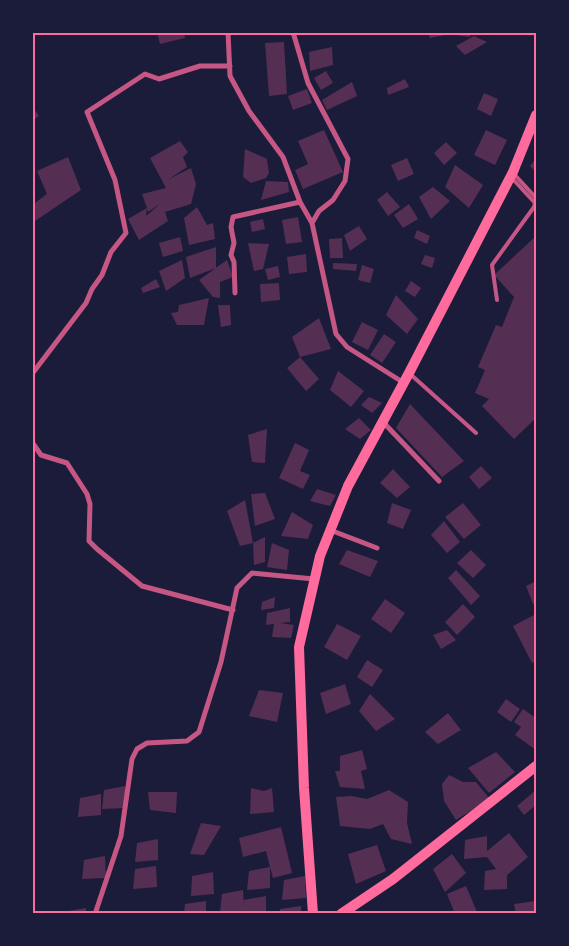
<svg xmlns="http://www.w3.org/2000/svg" width="569" height="946" viewBox="0 0 569 946" font-family="'Fira Sans',sans-serif">
<rect width="100%" height="100%" fill="#1b1b3a"/>
<path fill="#542f53" d="M 157,32 L 184,32 L 185,38 L 160,44 Z
M 427,32 L 444,32 L 445,35 L 430,38 Z
M 454,32 L 470,32 L 470,37 L 455,35 Z
M 474,36 L 487,42 L 465,55 L 456,46 Z
M 284,42 L 287,94 L 269,96 L 265,43 Z
M 332,47 L 333,65 L 310,71 L 309,52 Z
M 326,71 L 333,83 L 321,90 L 314,78 Z
M 405,79 L 409,87 L 388,95 L 387,88 Z
M 352,82 L 357,96 L 327,110 L 322,100 Z
M 307,89 L 312,103 L 293,110 L 288,96 Z
M 484,93 L 498,99 L 491,116 L 477,109 Z
M 32,106 L 39,116 L 32,121 Z
M 324,130 L 343,172 L 303,189 L 295,170 L 308,164 L 298,141 Z
M 486,130 L 507,140 L 495,165 L 474,155 Z
M 180,141 L 188,152 L 183,157 L 187,167 L 169,179 L 191,168 L 196,184 L 191,204 L 165,212 L 168,221 L 139,240 L 128,219 L 147,208 L 146,216 L 160,204 L 148,212 L 147,208 L 142,194 L 166,188 L 150,158 Z
M 446,142 L 457,153 L 444,165 L 434,153 Z
M 245,149 L 267,159 L 269,173 L 266,178 L 251,183 L 243,177 Z
M 68,157 L 81,190 L 32,223 L 32,205 L 47,194 L 37,171 Z
M 407,158 L 414,174 L 398,181 L 391,165 Z
M 536,158 L 536,172 L 530,166 Z
M 455,165 L 483,185 L 469,208 L 445,187 Z
M 266,181 L 288,182 L 289,192 L 261,200 Z
M 433,187 L 450,201 L 431,219 L 419,197 Z
M 387,192 L 400,207 L 388,216 L 377,200 Z
M 409,204 L 418,219 L 403,228 L 394,215 Z
M 197,207 L 207,225 L 213,223 L 215,239 L 189,245 L 184,218 Z
M 298,217 L 302,242 L 286,244 L 282,220 Z
M 263,219 L 265,229 L 252,232 L 250,222 Z
M 359,226 L 367,239 L 350,251 L 344,235 Z
M 417,230 L 430,236 L 427,244 L 414,238 Z
M 536,236 L 536,418 L 514,439 L 482,406 L 489,399 L 475,393 L 485,370 L 478,367 L 496,325 L 502,327 L 514,297 L 494,275 Z
M 180,237 L 183,251 L 163,257 L 159,243 Z
M 342,238 L 343,258 L 330,258 L 329,239 Z
M 248,243 L 269,244 L 263,269 L 254,271 Z
M 216,247 L 216,268 L 190,278 L 186,257 Z
M 306,254 L 307,272 L 289,274 L 287,257 Z
M 425,255 L 435,258 L 432,268 L 421,264 Z
M 182,260 L 185,278 L 166,291 L 159,271 Z
M 227,260 L 233,277 L 220,282 L 220,298 L 213,297 L 199,280 Z
M 333,263 L 357,264 L 356,271 L 333,269 Z
M 362,265 L 374,269 L 370,283 L 358,280 Z
M 278,266 L 280,277 L 268,280 L 265,269 Z
M 156,279 L 160,287 L 143,293 L 141,288 Z
M 411,281 L 421,288 L 415,297 L 405,291 Z
M 279,283 L 280,300 L 261,302 L 260,284 Z
M 396,295 L 418,319 L 407,334 L 386,315 Z
M 209,298 L 204,325 L 177,325 L 171,313 L 178,312 L 179,305 Z
M 218,305 L 230,305 L 231,325 L 221,327 Z
M 319,318 L 331,349 L 300,357 L 292,337 Z
M 362,322 L 378,330 L 368,350 L 352,342 Z
M 384,334 L 396,342 L 382,363 L 370,355 Z
M 300,357 L 319,379 L 306,391 L 287,368 Z
M 338,371 L 364,391 L 351,407 L 330,390 Z
M 369,397 L 382,403 L 372,413 L 361,405 Z
M 410,404 L 464,461 L 442,477 L 396,428 Z
M 359,418 L 371,430 L 360,439 L 345,429 Z
M 267,429 L 265,463 L 252,462 L 248,435 Z
M 295,443 L 309,450 L 300,471 L 310,475 L 303,489 L 279,478 Z
M 481,466 L 492,478 L 479,489 L 469,477 Z
M 393,469 L 410,487 L 397,498 L 380,483 Z
M 317,489 L 336,495 L 330,506 L 310,501 Z
M 265,493 L 275,519 L 255,526 L 251,494 Z
M 245,500 L 253,543 L 240,546 L 227,511 Z
M 392,503 L 411,510 L 403,529 L 387,523 Z
M 463,503 L 481,525 L 464,539 L 445,517 Z
M 292,512 L 313,525 L 308,539 L 281,536 Z
M 444,521 L 460,542 L 447,553 L 431,535 Z
M 265,537 L 265,562 L 254,565 L 253,543 Z
M 272,543 L 289,550 L 287,570 L 267,567 Z
M 347,550 L 378,561 L 370,577 L 339,564 Z
M 471,550 L 486,565 L 473,578 L 457,563 Z
M 456,570 L 480,596 L 471,605 L 448,578 Z
M 536,581 L 536,604 L 533,604 L 526,586 Z
M 275,597 L 274,608 L 261,610 L 262,602 Z
M 385,599 L 405,613 L 391,633 L 371,619 Z
M 463,604 L 475,617 L 457,635 L 445,622 Z
M 290,608 L 290,622 L 280,623 L 294,625 L 291,638 L 272,637 L 274,624 L 266,625 L 267,613 Z
M 534,615 L 536,620 L 536,661 L 532,663 L 513,626 Z
M 337,624 L 361,636 L 347,660 L 324,647 Z
M 447,630 L 456,640 L 441,649 L 433,635 Z
M 367,660 L 383,670 L 372,687 L 357,677 Z
M 345,684 L 351,704 L 326,714 L 320,693 Z
M 259,690 L 283,693 L 277,722 L 249,716 Z
M 370,694 L 395,719 L 376,731 L 359,711 Z
M 506,699 L 520,709 L 511,722 L 497,712 Z
M 523,709 L 536,718 L 536,750 L 515,735 L 521,727 L 514,722 Z
M 448,713 L 461,730 L 438,744 L 425,732 Z
M 362,750 L 367,769 L 361,771 L 365,789 L 340,787 L 335,771 L 340,771 L 340,756 Z
M 496,752 L 515,772 L 489,793 L 468,768 Z
M 449,775 L 463,782 L 476,782 L 490,799 L 456,820 L 444,801 L 442,784 Z
M 125,786 L 126,808 L 102,809 L 104,790 Z
M 251,788 L 264,791 L 272,788 L 274,812 L 250,814 Z
M 389,790 L 408,802 L 407,823 L 412,844 L 391,839 L 383,824 L 370,829 L 340,826 L 336,797 L 351,796 L 367,799 Z
M 536,790 L 536,805 L 524,815 L 517,806 Z
M 148,792 L 177,792 L 176,813 L 150,810 Z
M 101,794 L 101,815 L 78,817 L 80,798 Z
M 201,823 L 221,826 L 204,855 L 190,854 Z
M 281,827 L 292,873 L 273,878 L 270,867 L 270,888 L 247,890 L 249,871 L 270,867 L 266,851 L 243,857 L 239,838 Z
M 509,833 L 528,857 L 507,875 L 507,889 L 484,890 L 485,871 L 496,869 L 487,857 L 464,859 L 465,840 L 487,836 L 487,851 Z
M 158,839 L 158,860 L 135,862 L 137,843 Z
M 377,845 L 386,871 L 356,884 L 348,854 Z
M 452,854 L 466,873 L 445,892 L 433,869 Z
M 105,856 L 106,878 L 82,879 L 84,860 Z
M 156,866 L 157,887 L 133,889 L 135,869 Z
M 213,872 L 214,894 L 191,896 L 192,876 Z
M 305,876 L 306,898 L 282,900 L 284,880 Z
M 466,886 L 478,914 L 455,914 L 447,894 Z
M 243,890 L 244,907 L 244,900 L 266,896 L 266,914 L 243,914 L 243,911 L 220,913 L 222,894 Z
M 206,901 L 206,914 L 184,914 L 185,904 Z
M 536,901 L 536,914 L 516,914 L 514,904 Z
M 301,906 L 301,914 L 280,914 L 280,909 Z
M 86,908 L 86,914 L 62,914 L 62,912 Z"/>
<g fill="none" stroke-linecap="round" stroke-linejoin="round">
<path stroke="#c65784" stroke-width="4" d="M 514,174 L 536,198 L 534,207 L 536,209
M 511,177 L 535,203
M 497,300 L 492,265 L 534,207
M 409,373 L 476,433"/>
<path stroke="#c65784" stroke-width="5" d="M 228,32 L 230,76 L 249,111 L 283,157 L 300,202 L 312,223 L 336,334 L 347,347 L 404,383
M 293,32 L 308,83 L 348,159 L 345,181 L 333,200 L 319,211 L 312,223
M 235,293 L 234,262 L 231,255 L 234,243 L 231,227 L 233,217 L 300,202
M 32,374 L 86,303 L 92,289 L 102,275 L 111,252 L 126,233 L 115,180 L 87,112 L 145,74 L 159,79 L 200,66 L 230,66
M 32,397 L 32,400
M 383,422 L 439,481
M 32,442 L 41,455 L 67,463 L 87,494 L 90,504 L 89,541 L 97,549 L 142,586 L 233,610
M 330,530 L 377,548
M 95,914 L 121,836 L 132,759 L 137,749 L 147,743 L 187,741 L 199,732 L 221,662 L 237,588 L 252,573 L 314,579"/>
<path stroke="#ff6b9d" stroke-width="10" d="M 313,914 L 304,788 L 299,647 L 320,556 L 348,486 L 409,373 L 513,172 L 536,115
M 341,914 L 393,879 L 536,766"/>
</g>
<rect width="569" height="946" fill="none" stroke="#1b1b3a" stroke-width="68"/>
<rect x="34" y="34" width="501" height="878" fill="none" stroke="#ff6b9d" stroke-width="2"/>
</svg>
